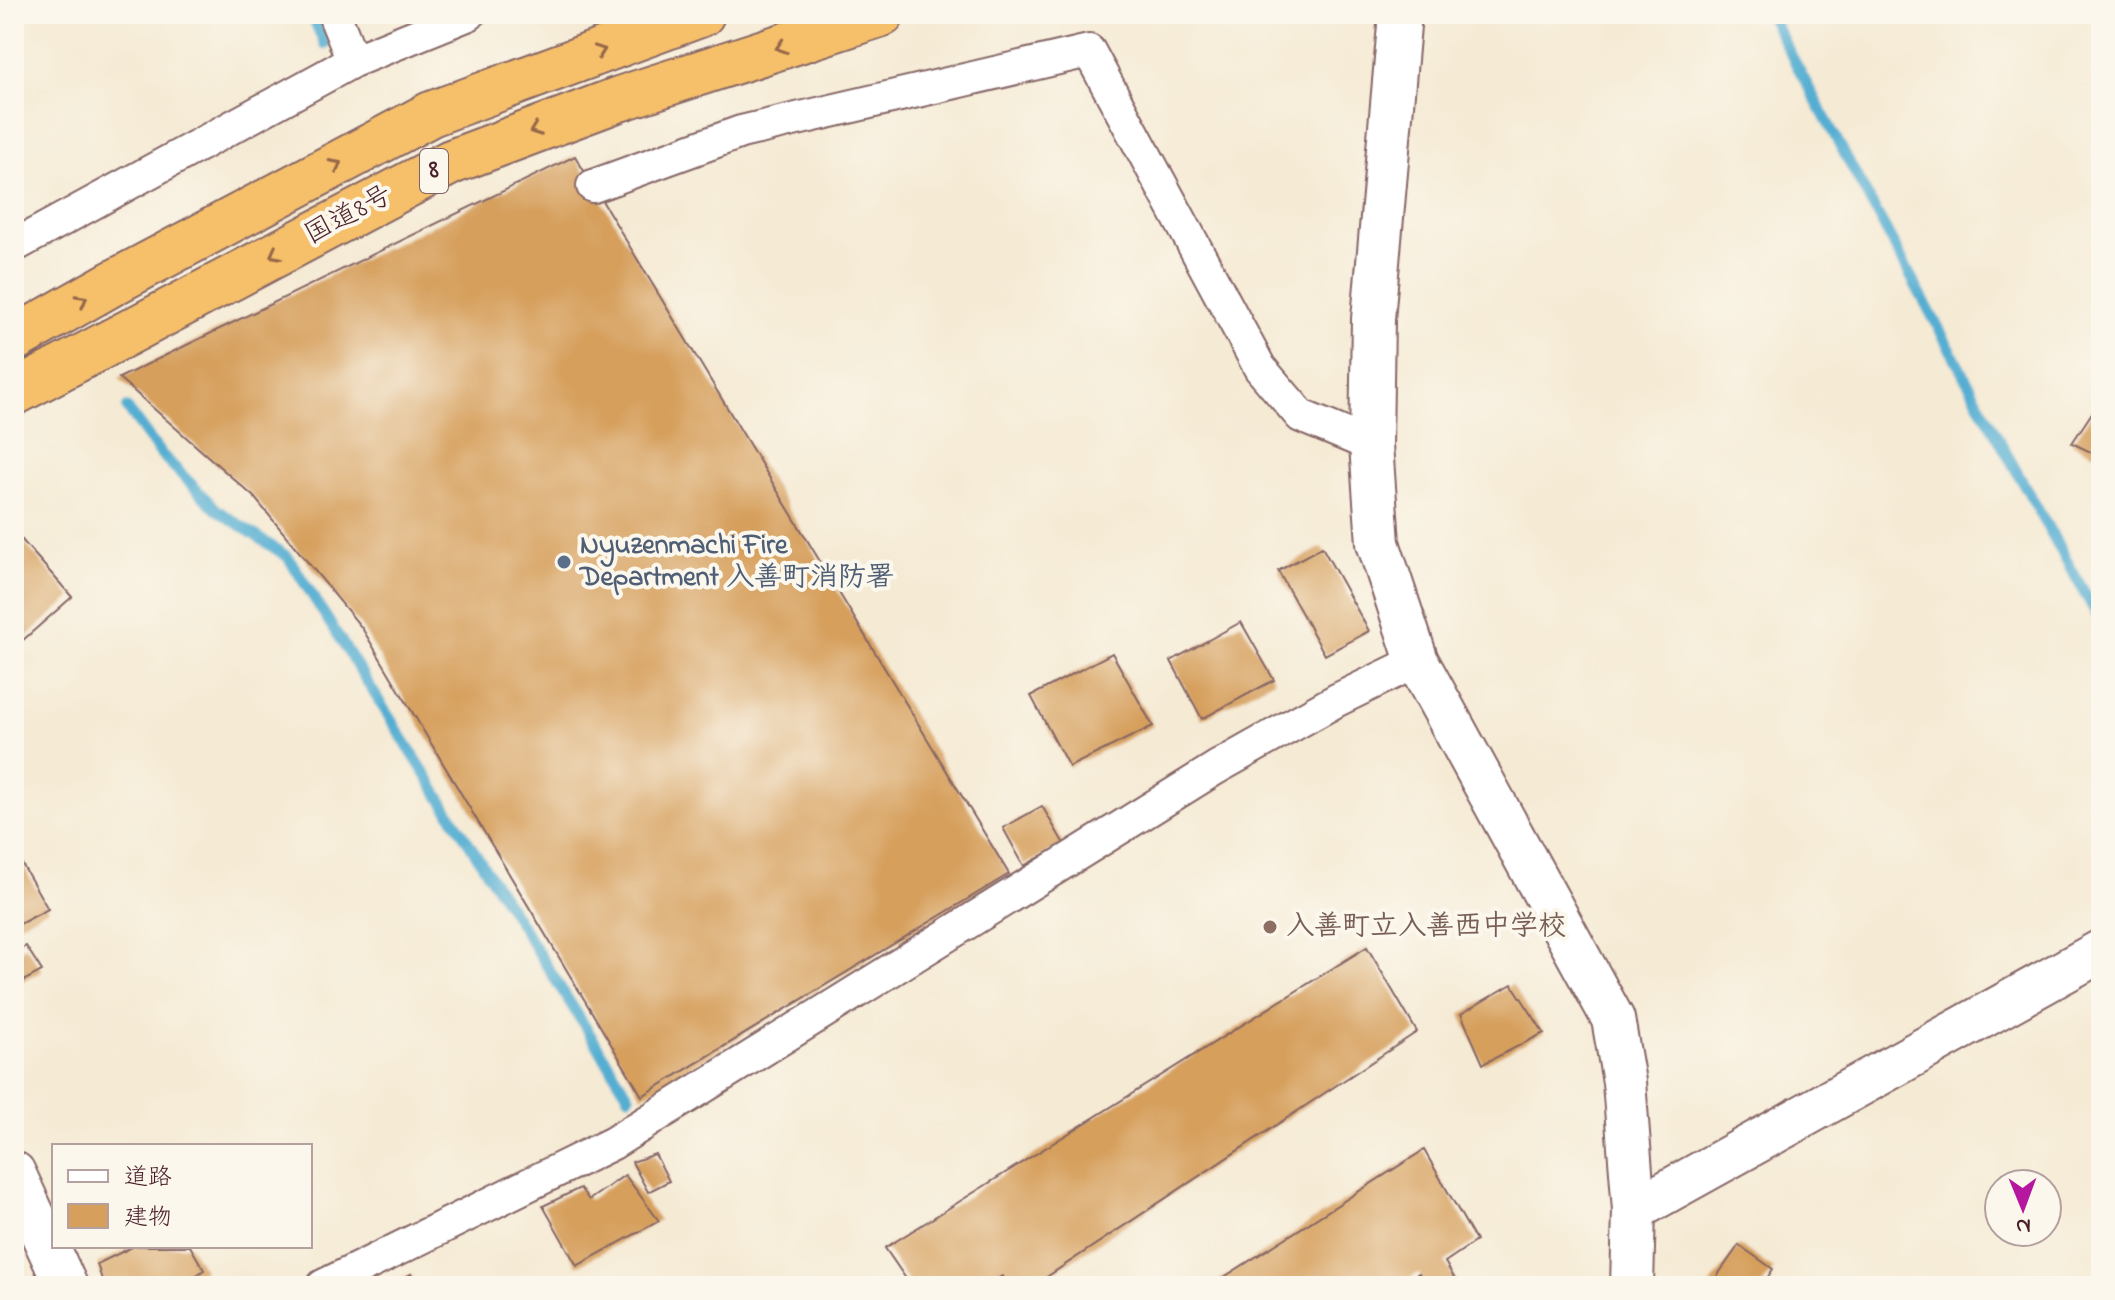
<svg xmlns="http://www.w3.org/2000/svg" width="2115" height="1300" viewBox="0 0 2115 1300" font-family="'Indie Flower','Klee One',sans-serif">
<rect width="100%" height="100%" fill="#fbf7ec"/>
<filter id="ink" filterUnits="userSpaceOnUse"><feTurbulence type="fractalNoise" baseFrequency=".0125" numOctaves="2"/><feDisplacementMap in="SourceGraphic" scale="16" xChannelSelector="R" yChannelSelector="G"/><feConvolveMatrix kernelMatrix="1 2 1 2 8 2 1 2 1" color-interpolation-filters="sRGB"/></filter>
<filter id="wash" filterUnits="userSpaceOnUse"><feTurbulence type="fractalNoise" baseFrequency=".006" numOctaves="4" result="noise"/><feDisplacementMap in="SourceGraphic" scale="32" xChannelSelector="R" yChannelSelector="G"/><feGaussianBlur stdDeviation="1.8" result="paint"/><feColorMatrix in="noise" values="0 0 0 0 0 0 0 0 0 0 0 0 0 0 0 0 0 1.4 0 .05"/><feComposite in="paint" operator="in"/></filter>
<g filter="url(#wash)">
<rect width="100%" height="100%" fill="#f5ead4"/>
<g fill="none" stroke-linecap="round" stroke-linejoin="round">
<path stroke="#54aed2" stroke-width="11" d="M 311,14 L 325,44
M 1769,14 L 2003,447 L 2101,622
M 127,408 L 160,453 L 217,510 L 288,557 L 629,1096"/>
</g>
<g id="blocks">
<path fill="#d69f5b" d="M 575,156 L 1009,874 L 642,1096 L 362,628 L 254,497 L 119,378 Z
M 2101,399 L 2101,457 L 2072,443 Z
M 14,531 L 72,597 L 14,648 Z
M 1322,547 L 1369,631 L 1325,655 L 1278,571 Z
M 1241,622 L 1274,680 L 1202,719 L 1171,661 Z
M 1112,653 L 1153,726 L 1069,767 L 1031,696 Z
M 1042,806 L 1064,844 L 1024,866 L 1003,828 Z
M 19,859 L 48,909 L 14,927 L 14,862 Z
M 26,946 L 42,971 L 14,986 L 14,952 Z
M 1367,947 L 1417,1032 L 1039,1282 L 1041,1286 L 1010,1286 L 1002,1276 L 985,1286 L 911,1286 L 885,1248 Z
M 1512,984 L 1544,1033 L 1483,1064 L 1461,1014 Z
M 1424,1150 L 1476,1241 L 1445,1262 L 1459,1286 L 1426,1286 L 1419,1273 L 1397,1286 L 1210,1286 Z
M 655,1154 L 669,1181 L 648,1192 L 632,1162 Z
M 625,1175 L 659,1221 L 577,1266 L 543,1206 L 580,1188 L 589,1200 Z
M 1739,1245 L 1773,1269 L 1762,1286 L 1710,1286 Z
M 134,1246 L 190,1246 L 204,1270 L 195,1276 L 200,1286 L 104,1286 L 97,1264 Z
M 411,1274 L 417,1286 L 390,1286 Z"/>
</g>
</g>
<g filter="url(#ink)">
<use href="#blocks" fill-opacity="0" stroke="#866666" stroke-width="2"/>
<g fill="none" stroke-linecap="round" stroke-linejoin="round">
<g stroke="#866666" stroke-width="36">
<path id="minor" d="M 334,14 L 353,61
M 593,186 L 741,132 L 1089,51 L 1260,368 L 1301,416 L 1371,445
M 14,246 L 353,61 L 469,14
M 323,1286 L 613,1143 L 1216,768 L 1337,700 L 1417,661"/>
</g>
<g stroke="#866666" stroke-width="46">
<path id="tertiary" d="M 1400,14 L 1373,319 L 1371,445 L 1378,543 L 1417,661 L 1613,1019 L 1624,1082 L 1634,1210 L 1632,1286
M 14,1173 L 66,1286
M 1634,1210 L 2101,951"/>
</g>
<g stroke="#866666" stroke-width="48">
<path id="trunk" d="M 14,339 L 111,284 L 431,114 L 702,14
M 14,393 L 451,162 L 619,99 L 882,14"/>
</g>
<use href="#minor" stroke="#fff" stroke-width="32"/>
<use href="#tertiary" stroke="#fff" stroke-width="42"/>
<use href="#trunk" stroke="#f6c06b" stroke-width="44"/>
</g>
<defs><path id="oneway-chevron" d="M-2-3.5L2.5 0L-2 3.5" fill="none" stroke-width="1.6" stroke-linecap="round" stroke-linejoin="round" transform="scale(2)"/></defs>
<g stroke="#976748">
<use href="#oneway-chevron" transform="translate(781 47) rotate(162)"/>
<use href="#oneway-chevron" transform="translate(600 51) rotate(-20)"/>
<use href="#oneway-chevron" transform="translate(535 130) rotate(159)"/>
<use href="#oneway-chevron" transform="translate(336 165) rotate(-28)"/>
<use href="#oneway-chevron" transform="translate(275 254) rotate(152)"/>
<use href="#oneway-chevron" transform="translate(82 300) rotate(-29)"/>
</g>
</g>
<circle fill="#5c6f8a" stroke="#fbf7ec" stroke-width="3" cx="564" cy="562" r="8"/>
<circle fill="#8d6e63" stroke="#fbf7ec" stroke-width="3" cx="1270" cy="927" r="8"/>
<g text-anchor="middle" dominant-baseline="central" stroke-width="8" stroke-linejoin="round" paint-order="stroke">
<rect fill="#fbf7ec" stroke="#7f6065" stroke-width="2" x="420" y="149" width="28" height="44" rx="6"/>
<g font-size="26" font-weight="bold" fill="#4a1f2b">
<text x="434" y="171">8</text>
</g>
<g font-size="28" fill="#4a1f2b" stroke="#fbf7ec">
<text transform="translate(349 216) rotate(-28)">国道8号</text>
</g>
<g font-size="28" font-weight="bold" fill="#4e5e75" stroke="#fbf7ec" text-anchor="start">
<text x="580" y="546">Nyuzenmachi Fire<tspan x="580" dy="32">Department 入善町消防署</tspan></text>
</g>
<g font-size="28" font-weight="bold" fill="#785e54" stroke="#fbf7ec" text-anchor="start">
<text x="1286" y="927">入善町立入善西中学校</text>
</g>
</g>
<rect width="2115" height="1300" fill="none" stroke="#fbf7ec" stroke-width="48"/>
<rect x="52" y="1144" width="260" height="104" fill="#fbf7ec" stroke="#b4a19f" stroke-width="2"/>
<rect x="68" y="1170" width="40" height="12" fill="#ffffff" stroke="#b4a19f" stroke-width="2"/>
<text x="124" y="1184" font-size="24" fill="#4a1f2b">道路</text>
<rect x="68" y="1204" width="40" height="24" fill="#d69f5b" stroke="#b4a19f" stroke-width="2"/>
<text x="124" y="1224" font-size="24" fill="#4a1f2b">建物</text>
<g transform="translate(2023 1208) rotate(179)"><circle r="38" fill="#fbf7ec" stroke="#b4a19f" stroke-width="2"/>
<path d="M0-6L14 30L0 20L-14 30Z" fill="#b5179e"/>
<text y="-12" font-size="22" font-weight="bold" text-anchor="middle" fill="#4a1f2b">N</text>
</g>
</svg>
